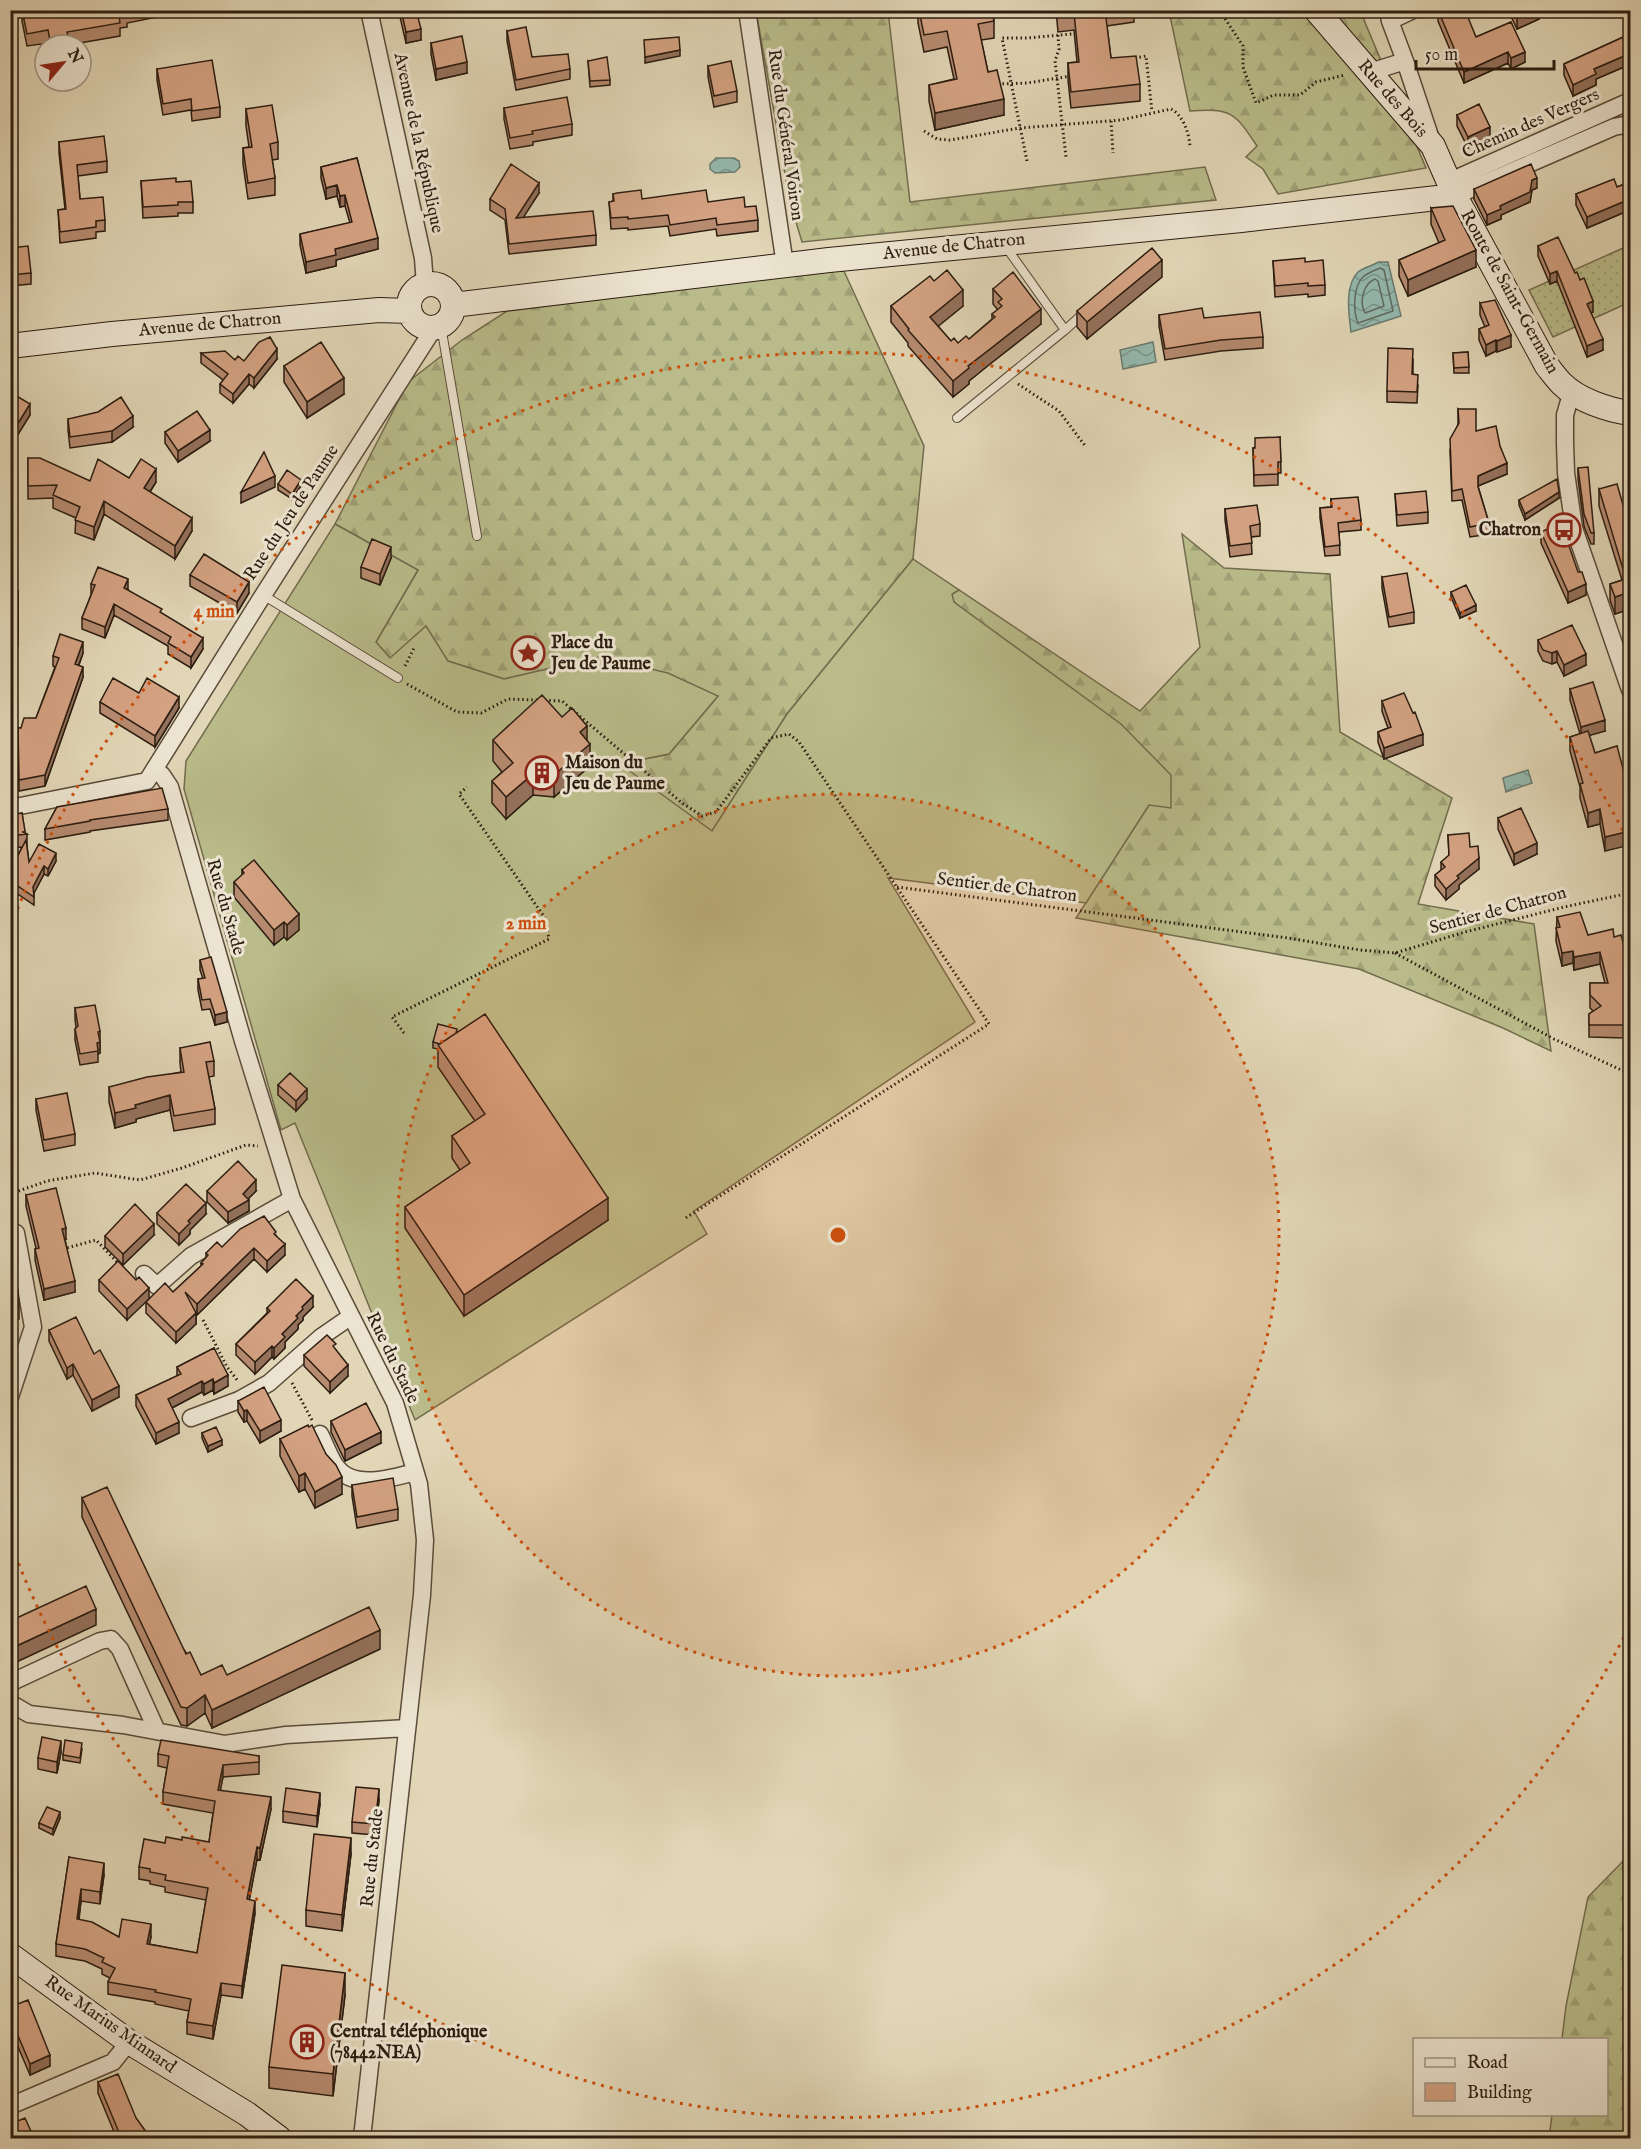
<svg xmlns="http://www.w3.org/2000/svg" width="1641" height="2149" viewBox="0 0 1641 2149" font-family="'IM FELL English',serif">
<defs>
<pattern id="grass-dots" width="8" height="8" patternUnits="userSpaceOnUse" patternTransform="scale(1.5)"><rect width="8" height="8" fill="#b9bc8a"/><path d="M2 2h.1M6 6h.1" fill="none" stroke="#9fa176" stroke-width="1.8" stroke-linecap="round"/></pattern>
<pattern id="forest-firs" width="22" height="20" patternUnits="userSpaceOnUse" patternTransform="scale(1.5)"><rect width="22" height="20" fill="#b9bc8a"/><path d="M5 1l3.5 6h-7zM16 11l3.5 6h-7z" fill="#9fa176"/></pattern>
<pattern id="water-waves" width="16" height="10" patternUnits="userSpaceOnUse" patternTransform="scale(1.5)"><rect width="16" height="10" fill="#94b9ae"/><path d="M0 5q4-4 8 0t8 0" fill="none" stroke="#79968c"/></pattern>
</defs>
<rect width="100%" height="100%" fill="#e1d6b6"/>
<filter id="stains"><feTurbulence type="fractalNoise" baseFrequency=".00333" numOctaves="4"/><feColorMatrix values="0 0 0 0 .2 0 0 0 0 .09 0 0 0 0 .02 0 0 0 .5 -.17"/></filter>
<radialGradient id="worn" r=".72"><stop offset=".6" stop-color="#630" stop-opacity="0"/><stop offset="1" stop-color="#630" stop-opacity=".3"/></radialGradient>
<path fill="url(#grass-dots)" stroke="#726c4e" stroke-width="1.5" d="M 1630,245 L 1630,302 L 1553,337 L 1529,290 Z"/>
<path fill="url(#forest-firs)" stroke="#726c4e" stroke-width="1.5" d="M 756,11 L 888,11 L 910,202 L 1205,167 L 1216,200 L 802,242 L 790,202 Z
M 1169,11 L 1363,11 L 1364,20 L 1426,168 L 1278,194 L 1263,169 L 1246,157 L 1257,146 C 1235,113 1232,108 1190,111 Z
M 843,269 L 924,446 L 913,559 L 787,714 L 712,831 L 619,764 L 669,754 L 718,696 L 600,657 L 504,679 L 448,661 L 390,658 L 376,642 L 418,570 L 335,524 L 408,382 L 462,340 L 507,311 Z
M 1182,534 L 1224,568 L 1330,574 L 1340,732 L 1452,798 L 1418,904 L 1534,924 L 1551,1051 L 1503,1028 L 1359,969 L 1076,918 L 1149,805 L 953,601 L 952,594 L 959,590 L 1140,711 L 1200,647 Z
M 1630,1854 L 1630,2138 L 1549,2138 L 1552,2115 L 1606,2114 L 1606,2040 L 1562,2039 L 1566,2006 L 1588,1897 Z"/>
<path fill="#b9bc8a" stroke="#726c4e" stroke-width="1.5" d="M 335,524 L 418,570 L 376,642 L 390,658 L 426,626 L 448,661 L 504,679 L 600,657 L 668,673 L 718,696 L 669,754 L 620,764 L 712,831 L 787,714 L 913,559 L 959,590 L 952,594 L 954,602 L 1121,724 L 1171,775 L 1171,808 L 1149,805 L 1086,903 L 888,878 L 975,1022 L 694,1211 L 707,1234 L 415,1420 L 295,1123 L 281,1130 L 184,789 L 186,761 Z"/>
<path fill="url(#water-waves)" stroke="#6a7b6f" stroke-width="1.5" d="M 716,158 L 734,158 L 739,161 L 740,167 L 735,172 L 715,173 L 710,169 L 710,164 Z
M 1379,262 L 1388,262 L 1401,316 L 1351,332 C 1349,315 1344,286 1358,272 C 1363,268 1373,265 1379,262 Z
M 1153,342 L 1156,362 L 1123,369 L 1120,350 Z
M 1528,770 L 1532,783 L 1506,792 L 1503,778 Z"/>
<g fill="none" stroke-linecap="round" stroke-linejoin="round">
<path stroke="#606b60" stroke-width="1.5" d="M 1380,268 L 1384,270 L 1393,311 L 1358,323 C 1353,312 1353,286 1363,277 C 1367,273 1375,270 1380,268 Z
M 1375,279 L 1378,281 L 1384,306 L 1365,313 C 1359,302 1363,284 1375,279 Z"/>
<g stroke="#594b3a" stroke-width="10">
<path id="lane" d="M 441,326 L 477,536
M 1065,330 L 1086,311
M 957,418 L 1065,330 L 1006,247
M 263,595 L 398,678"/>
</g>
<g stroke="#594b3a" stroke-width="19">
<path id="street" d="M 369,10 L 423,258 L 425,285
M 747,10 L 785,265
M 1388,10 L 1390,21 L 1405,61 L 1430,136
M 1390,21 L 1413,10
M 1370,72 L 1405,61
M 1448,182 L 1630,101
M 1455,196 L 1614,127 L 1624,125 L 1630,129
M 1572,391 L 1565,415 L 1565,443 L 1566,473 L 1574,528 L 1630,690
M 155,769 L 162,775 L 170,787 L 243,1041 L 292,1199 L 395,1403 L 419,1484 L 425,1540 L 422,1595 L 362,2138
M 10,808 L 147,781 L 260,600 L 434,328
M 144,1274 L 157,1286 L 191,1256 L 292,1199
M 10,1397 L 33,1327 L 16,1233
M 191,1418 L 239,1400 L 269,1383 L 321,1337 L 350,1317
M 320,1434 C 325,1444 329,1455 335,1465 C 352,1491 391,1478 415,1472
M 10,1683 L 100,1641 L 111,1639 L 120,1649 L 157,1731
M 10,1703 L 29,1714 L 123,1725 L 225,1744 L 286,1735 L 407,1728
M 10,2106 L 113,2062 L 129,2042"/>
</g>
<g stroke="#2c1d11" stroke-width="26">
<path id="secondary" d="M 1316,10 L 1433,146 L 1455,196 L 1547,366 C 1552,372 1556,378 1562,384 C 1578,400 1608,410 1630,413
M409 306a22 22 0 1 1 44 0a22 22 0 1 1-44 0Z
M 453,305 L 829,260 L 1241,220 L 1455,196
M 10,346 L 112,334 L 379,310 L 409,311
M 10,1955 L 129,2042 L 247,2114 L 279,2138"/>
</g>
<path stroke="#2c1d11" stroke-width="3" stroke-dasharray="1.5 3" stroke-linecap="butt" d="M 1224,10 L 1224,17 L 1243,46 L 1243,67 L 1256,103 L 1274,95 L 1300,95 L 1316,82 L 1345,75
M 1058,35 L 1059,49 L 1055,61 L 1066,157
M 1135,58 L 1146,56 L 1152,112
M 998,84 L 1027,83 L 1071,76
M 1111,121 L 1113,153
M 924,131 L 937,139 L 950,140 L 1020,128 L 1121,120 L 1171,109 C 1183,115 1189,133 1190,146
M 1027,161 L 1002,38 L 1027,38 L 1072,34
M 1018,384 L 1059,411 L 1086,447
M 405,666 L 415,646
M 407,684 L 457,712 L 481,713 L 508,699 L 562,701 L 682,803 L 702,816 L 716,812 L 771,738 L 789,734 L 799,742 L 989,1024 L 684,1219
M 897,887 L 1288,938 L 1360,950 L 1395,953 L 1465,932 L 1564,907 L 1630,893
M 1395,953 L 1554,1039 L 1630,1074
M 404,1033 L 392,1017 L 549,939 L 545,918 L 459,794 L 467,787
M 10,1194 L 47,1181 L 95,1173 L 140,1180 L 182,1168 L 246,1145 L 258,1146
M 63,1249 L 96,1240 L 118,1263
M 203,1320 L 227,1367 L 238,1381
M 292,1383 L 312,1420"/>
<use href="#lane" stroke="#ece4d0" stroke-width="8"/>
<use href="#street" stroke="#ece4d0" stroke-width="16"/>
<use href="#secondary" stroke="#ece4d0" stroke-width="24"/>
</g>
<path fill="#b68b70" stroke="#2c1d11" stroke-width="1.5" d="M 22,10 L 192,10 L 127,23 L 127,27 L 120,28 L 120,36 L 68,45 L 48,45 L 48,43 L 27,46 L 22,21 Z
M 400,10 L 416,10 L 421,40 L 406,43 L 400,17 Z
M 539,10 L 556,10 L 556,15 L 539,14 Z
M 606,10 L 630,10 L 630,16 L 607,17 Z
M 918,10 L 992,10 L 994,21 L 994,38 L 981,40 L 988,72 L 1004,115 L 935,130 L 929,101 L 929,85 L 954,79 L 947,47 L 924,52 L 918,23 Z
M 1056,10 L 1134,10 L 1134,22 L 1107,26 L 1111,58 L 1140,84 L 1140,101 L 1071,108 L 1068,80 L 1068,63 L 1077,62 L 1074,30 L 1058,32 Z
M 1438,10 L 1476,37 L 1511,22 L 1525,62 L 1511,69 L 1508,63 L 1464,83 L 1438,21 Z
M 1508,10 L 1539,10 L 1539,19 L 1517,29 Z
M 507,31 L 532,57 L 570,69 L 570,79 L 516,90 L 507,41 Z
M 1630,34 L 1630,70 L 1626,72 L 1624,67 L 1596,79 L 1596,85 L 1573,96 L 1564,75 L 1564,64 Z
M 431,43 L 467,73 L 436,80 L 431,54 Z
M 588,61 L 610,80 L 610,85 L 590,87 Z
M 708,66 L 737,91 L 737,102 L 714,107 L 708,77 Z
M 157,69 L 220,107 L 220,117 L 192,121 L 191,110 L 163,115 L 157,80 Z
M 504,108 L 572,124 L 572,135 L 533,142 L 533,145 L 510,149 L 504,119 Z
M 246,109 L 278,142 L 278,159 L 272,160 L 275,178 L 275,195 L 248,199 L 243,164 L 243,148 L 249,147 L 246,126 Z
M 1457,115 L 1490,138 L 1468,148 L 1457,126 Z
M 10,127 L 15,159 L 15,170 L 10,171 Z
M 59,142 L 107,161 L 107,172 L 78,176 L 80,199 L 105,220 L 105,231 L 96,232 L 96,238 L 60,243 L 58,210 L 65,209 L 59,153 Z
M 357,158 L 378,249 L 336,260 L 336,266 L 306,273 L 300,245 L 300,234 L 350,223 L 345,206 L 340,207 L 337,196 L 326,199 L 321,178 L 321,167 Z
M 141,181 L 176,182 L 193,202 L 193,213 L 178,213 L 178,216 L 143,218 Z
M 1630,182 L 1630,210 L 1587,228 L 1576,205 L 1576,194 L 1617,187 Z
M 1537,188 L 1532,190 L 1530,202 L 1501,215 L 1501,219 L 1487,225 L 1474,199 L 1474,189 Z
M 539,193 L 523,217 L 596,235 L 596,245 L 509,254 L 505,220 L 490,210 L 490,199 Z
M 613,194 L 642,199 L 708,202 L 745,207 L 758,220 L 758,231 L 717,236 L 716,229 L 670,236 L 668,226 L 628,230 L 628,228 L 611,229 L 609,202 L 613,201 Z
M 1431,208 L 1476,267 L 1408,296 L 1399,276 L 1399,260 L 1439,243 L 1431,224 Z
M 1538,246 L 1575,273 L 1580,280 L 1593,312 L 1591,313 L 1603,350 L 1587,357 L 1557,281 L 1550,284 L 1538,256 Z
M 10,248 L 31,273 L 31,284 L 10,286 Z
M 1273,261 L 1305,262 L 1325,285 L 1325,295 L 1308,297 L 1308,294 L 1275,297 Z
M 1162,277 L 1087,339 L 1077,327 L 1077,311 Z
M 934,281 L 963,306 L 938,326 L 951,341 L 958,343 L 969,339 L 992,319 L 992,314 L 998,310 L 993,304 L 993,289 L 1041,324 L 990,364 L 969,381 L 969,384 L 953,397 L 908,346 L 908,343 L 891,322 L 891,306 Z
M 1480,303 L 1511,347 L 1497,352 L 1496,351 L 1486,356 L 1479,340 L 1479,329 L 1485,327 L 1480,315 Z
M 1159,315 L 1204,318 L 1263,337 L 1263,348 L 1221,351 L 1165,360 L 1159,326 Z
M 1468,352 L 1469,373 L 1454,373 L 1453,353 Z
M 201,353 L 244,361 L 277,359 L 254,388 L 249,384 L 233,403 L 220,393 L 220,384 L 223,380 L 201,363 Z
M 1413,360 L 1413,374 L 1418,385 L 1417,403 L 1387,402 L 1387,391 Z
M 284,366 L 344,394 L 307,418 L 284,382 Z
M 10,392 L 30,415 L 12,444 L 10,443 Z
M 1458,409 L 1476,431 L 1500,446 L 1507,474 L 1478,486 L 1489,523 L 1489,534 L 1470,537 L 1462,500 L 1452,501 L 1450,450 L 1458,424 Z
M 68,419 L 133,427 L 112,442 L 70,448 L 68,430 Z
M 165,432 L 210,441 L 178,462 L 165,443 Z
M 1280,437 L 1281,473 L 1278,473 L 1278,485 L 1254,486 L 1253,448 Z
M 28,458 L 90,481 L 129,478 L 156,482 L 150,492 L 192,531 L 175,559 L 104,514 L 94,540 L 75,533 L 76,518 L 53,508 L 53,498 L 28,499 Z
M 1578,468 L 1594,533 L 1594,544 L 1591,544 L 1584,526 L 1578,479 Z
M 278,484 L 301,486 L 292,499 L 278,490 Z
M 1599,489 L 1630,529 L 1630,609 L 1615,614 L 1610,600 L 1610,584 L 1622,580 L 1599,506 Z
M 1395,494 L 1428,512 L 1428,523 L 1397,526 Z
M 1559,498 L 1525,520 L 1519,505 L 1519,500 Z
M 1331,499 L 1361,520 L 1361,530 L 1339,532 L 1340,555 L 1325,556 L 1320,518 L 1320,508 L 1331,507 Z
M 1225,509 L 1260,524 L 1260,536 L 1251,537 L 1252,554 L 1230,557 L 1225,520 Z
M 1541,532 L 1586,595 L 1568,603 L 1541,543 Z
M 391,558 L 380,585 L 361,578 L 361,567 Z
M 190,575 L 249,593 L 237,613 L 190,586 Z
M 10,576 L 14,590 L 18,591 L 18,646 L 10,646 Z
M 1382,577 L 1414,612 L 1414,623 L 1389,627 L 1382,588 Z
M 91,584 L 128,590 L 162,614 L 203,649 L 191,668 L 168,654 L 168,646 L 114,615 L 105,638 L 82,629 L 82,618 L 91,595 Z
M 1451,592 L 1476,611 L 1460,618 L 1451,597 Z
M 1630,630 L 1630,659 L 1625,645 L 1625,632 Z
M 1538,640 L 1586,665 L 1564,676 L 1557,662 L 1552,664 L 1543,661 L 1538,651 Z
M 83,653 L 79,665 L 83,677 L 45,786 L 19,791 L 18,728 L 21,728 L 36,718 L 55,667 L 53,666 L 53,656 Z
M 1570,689 L 1605,731 L 1589,735 L 1595,753 L 1617,746 L 1605,851 L 1600,824 L 1588,827 L 1580,798 L 1580,787 L 1570,751 L 1570,737 L 1580,734 L 1570,700 Z
M 139,693 L 179,708 L 155,747 L 100,713 L 100,702 Z
M 1382,701 L 1423,745 L 1384,759 L 1378,742 L 1378,732 L 1388,728 L 1382,711 Z
M 562,717 L 587,741 L 590,766 L 554,797 L 533,795 L 506,819 L 492,803 L 492,781 L 502,772 L 493,761 L 493,740 Z
M 57,807 L 168,809 L 168,820 L 90,831 L 90,832 L 45,840 L 45,829 Z
M 22,813 L 25,833 L 27,834 L 27,846 L 29,862 L 56,861 L 48,876 L 44,874 L 34,893 L 34,905 L 12,890 L 12,882 L 14,878 L 11,877 L 11,869 L 22,847 L 10,848 L 10,815 Z
M 1498,818 L 1537,854 L 1514,865 L 1498,829 Z
M 1448,835 L 1470,847 L 1479,869 L 1459,885 L 1459,889 L 1446,900 L 1435,886 L 1435,875 L 1441,870 L 1441,862 L 1449,856 Z
M 242,870 L 299,930 L 287,940 L 284,937 L 274,945 L 234,897 L 234,882 L 242,876 Z
M 1557,917 L 1588,935 L 1614,937 L 1624,946 L 1630,945 L 1630,1008 L 1626,1008 L 1626,1038 L 1589,1037 L 1589,1014 L 1593,1011 L 1590,1008 L 1590,983 L 1605,983 L 1600,964 L 1574,970 L 1573,963 L 1562,966 L 1556,941 Z
M 200,960 L 227,1022 L 215,1025 L 210,1009 L 202,1010 L 198,990 L 198,979 L 203,979 L 200,970 Z
M 75,1008 L 100,1031 L 100,1053 L 98,1054 L 98,1062 L 80,1065 L 75,1040 L 75,1029 L 76,1028 L 75,1019 Z
M 457,1032 L 608,1220 L 464,1316 L 405,1228 L 405,1207 L 460,1170 L 452,1158 L 452,1136 L 475,1121 L 438,1067 L 438,1049 L 433,1048 L 433,1042 Z
M 180,1048 L 214,1061 L 214,1076 L 209,1077 L 215,1109 L 215,1124 L 174,1131 L 170,1110 L 136,1119 L 136,1122 L 115,1128 L 109,1102 L 109,1087 L 181,1072 L 180,1063 Z
M 278,1085 L 307,1099 L 296,1111 L 278,1095 Z
M 36,1099 L 75,1134 L 75,1145 L 44,1151 L 36,1110 Z
M 207,1191 L 256,1191 L 248,1199 L 249,1211 L 228,1223 L 207,1202 Z
M 26,1195 L 66,1239 L 65,1239 L 75,1292 L 44,1300 L 35,1260 L 35,1249 L 36,1248 L 26,1206 Z
M 157,1213 L 206,1214 L 190,1230 L 190,1234 L 179,1245 L 157,1224 Z
M 154,1235 L 123,1265 L 105,1247 L 105,1236 Z
M 276,1235 L 285,1255 L 267,1272 L 254,1259 L 197,1315 L 196,1314 L 196,1324 L 176,1343 L 146,1313 L 146,1302 L 173,1292 L 201,1266 L 201,1263 L 206,1258 L 206,1253 L 222,1247 Z
M 10,1249 L 13,1289 L 19,1304 L 19,1319 L 13,1319 L 13,1327 L 10,1327 Z
M 99,1280 L 136,1280 L 127,1320 L 99,1291 Z
M 313,1307 L 303,1317 L 303,1320 L 298,1325 L 298,1329 L 285,1342 L 285,1348 L 274,1359 L 272,1357 L 255,1374 L 236,1355 L 236,1344 L 267,1313 L 267,1308 Z
M 49,1330 L 94,1354 L 119,1397 L 92,1411 L 73,1375 L 67,1379 L 49,1341 Z
M 214,1348 L 228,1386 L 214,1394 L 213,1390 L 204,1395 L 202,1392 L 172,1408 L 179,1433 L 156,1444 L 136,1406 L 136,1395 L 177,1376 L 177,1367 Z
M 336,1350 L 348,1376 L 330,1393 L 304,1366 L 304,1355 Z
M 238,1401 L 281,1431 L 260,1443 L 247,1421 L 244,1422 L 238,1412 Z
M 331,1421 L 381,1443 L 345,1461 L 331,1432 Z
M 202,1433 L 222,1445 L 208,1452 L 202,1438 Z
M 280,1439 L 342,1494 L 315,1508 L 305,1489 L 299,1492 L 280,1456 Z
M 352,1485 L 398,1509 L 398,1520 L 357,1528 L 352,1496 Z
M 82,1498 L 201,1675 L 227,1675 L 380,1649 L 212,1728 L 205,1713 L 187,1726 L 181,1725 L 82,1517 Z
M 82,1749 L 80,1763 L 63,1760 L 63,1755 Z
M 61,1752 L 57,1773 L 38,1769 L 38,1758 Z
M 158,1754 L 259,1756 L 259,1774 L 223,1777 L 220,1790 L 271,1809 L 260,1860 L 257,1859 L 249,1900 L 255,1913 L 242,1998 L 221,1995 L 213,2039 L 187,2034 L 187,2022 L 189,2011 L 155,2004 L 155,2002 L 108,1994 L 108,1982 L 110,1978 L 102,1974 L 102,1969 L 85,1961 L 56,1956 L 56,1944 L 69,1857 L 104,1875 L 100,1904 L 81,1901 L 79,1920 L 119,1937 L 151,1937 L 149,1944 L 197,1953 L 206,1900 L 165,1892 L 165,1887 L 150,1884 L 150,1881 L 139,1879 L 139,1867 L 165,1843 L 182,1840 L 209,1842 L 213,1813 L 163,1804 L 163,1792 L 167,1768 L 158,1766 Z
M 379,1800 L 375,1835 L 352,1833 L 352,1822 Z
M 320,1804 L 317,1827 L 283,1822 L 283,1811 Z
M 60,1818 L 53,1835 L 39,1828 L 39,1823 Z
M 351,1854 L 342,1931 L 306,1926 L 306,1910 Z
M 345,1995 L 333,2096 L 269,2088 L 269,2067 Z
M 10,2007 L 50,2066 L 30,2075 L 10,2028 Z
M 98,2082 L 136,2118 L 151,2139 L 117,2139 L 98,2093 Z"/>
<path fill="#94715b" stroke="#2c1d11" stroke-width="1.5" d="M 1535,10 L 1539,10 L 1539,19 L 1517,29 L 1517,18 Z
M 421,29 L 421,40 L 406,43 L 406,32 Z
M 680,50 L 680,56 L 645,63 L 645,57 Z
M 1508,52 L 1508,63 L 1464,83 L 1464,72 Z
M 1525,52 L 1525,62 L 1511,69 L 1511,58 Z
M 1624,56 L 1624,67 L 1596,79 L 1596,85 L 1573,96 L 1573,85 L 1594,69 Z
M 1630,59 L 1630,70 L 1626,72 L 1626,61 Z
M 467,62 L 467,73 L 436,80 L 436,69 Z
M 1004,99 L 1004,115 L 935,130 L 935,113 Z
M 1490,127 L 1490,138 L 1468,148 L 1468,137 Z
M 1537,178 L 1537,188 L 1532,190 L 1530,202 L 1501,215 L 1501,219 L 1487,225 L 1487,215 L 1500,206 L 1532,180 Z
M 539,183 L 539,193 L 516,229 L 516,218 Z
M 337,185 L 337,196 L 326,199 L 326,188 Z
M 345,195 L 345,206 L 340,207 L 340,196 Z
M 1630,199 L 1630,210 L 1587,228 L 1587,217 Z
M 378,238 L 378,249 L 336,260 L 336,266 L 306,273 L 306,262 L 335,249 Z
M 1476,250 L 1476,267 L 1408,296 L 1408,280 Z
M 1162,260 L 1162,277 L 1087,339 L 1087,322 Z
M 1557,271 L 1557,281 L 1550,284 L 1550,274 Z
M 963,290 L 963,306 L 930,333 L 930,317 Z
M 1593,301 L 1593,312 L 1587,314 L 1587,304 Z
M 1041,309 L 1041,324 L 990,364 L 969,381 L 969,384 L 953,397 L 953,381 L 968,366 L 990,349 Z
M 1511,335 L 1511,347 L 1497,352 L 1497,341 Z
M 1603,339 L 1603,350 L 1587,357 L 1587,346 Z
M 1496,340 L 1496,351 L 1486,356 L 1486,345 Z
M 277,349 L 277,359 L 254,388 L 254,378 Z
M 249,374 L 249,384 L 233,403 L 233,394 Z
M 344,378 L 344,394 L 307,418 L 307,402 Z
M 30,404 L 30,415 L 12,444 L 12,433 Z
M 133,416 L 133,427 L 112,442 L 112,431 Z
M 210,430 L 210,441 L 178,462 L 178,451 Z
M 1507,463 L 1507,474 L 1478,486 L 1478,476 Z
M 156,469 L 156,482 L 144,501 L 144,488 Z
M 275,476 L 275,487 L 241,503 L 241,492 Z
M 301,480 L 301,486 L 292,499 L 292,494 Z
M 1559,492 L 1559,498 L 1525,520 L 1525,514 Z
M 104,501 L 104,514 L 94,540 L 94,527 Z
M 192,518 L 192,531 L 175,559 L 175,546 Z
M 391,547 L 391,558 L 380,585 L 380,574 Z
M 128,579 L 128,590 L 124,588 Z
M 249,582 L 249,593 L 237,613 L 237,602 Z
M 1586,584 L 1586,595 L 1568,603 L 1568,592 Z
M 1630,592 L 1630,609 L 1615,614 L 1615,597 Z
M 114,604 L 114,615 L 105,638 L 105,627 Z
M 1476,605 L 1476,611 L 1460,618 L 1460,613 Z
M 203,638 L 203,649 L 191,668 L 191,657 Z
M 83,642 L 83,653 L 75,675 L 75,664 Z
M 1557,651 L 1557,662 L 1552,664 L 1552,653 Z
M 1586,654 L 1586,665 L 1564,676 L 1564,665 Z
M 83,667 L 83,677 L 45,786 L 45,775 Z
M 179,697 L 179,708 L 155,747 L 155,736 Z
M 1605,720 L 1605,731 L 1581,738 L 1581,727 Z
M 587,726 L 587,746 L 590,744 L 590,766 L 554,797 L 554,775 L 580,732 Z
M 1423,734 L 1423,745 L 1384,759 L 1384,748 Z
M 533,774 L 533,795 L 506,819 L 506,797 Z
M 1600,809 L 1600,824 L 1588,827 L 1588,813 Z
M 1630,831 L 1630,845 L 1605,851 L 1605,837 Z
M 1537,843 L 1537,854 L 1514,865 L 1514,854 Z
M 56,853 L 56,861 L 48,876 L 48,869 Z
M 1479,858 L 1479,869 L 1459,885 L 1459,889 L 1446,900 L 1446,889 L 1457,876 Z
M 44,866 L 44,874 L 33,895 L 33,887 Z
M 299,914 L 299,930 L 287,940 L 287,925 Z
M 284,922 L 284,937 L 274,945 L 274,930 Z
M 1573,951 L 1573,963 L 1562,966 L 1562,953 Z
M 1600,952 L 1600,964 L 1574,970 L 1574,957 Z
M 227,1012 L 227,1022 L 215,1025 L 215,1015 Z
M 100,1042 L 100,1053 L 98,1054 L 97,1043 Z
M 307,1089 L 307,1099 L 296,1111 L 296,1101 Z
M 170,1095 L 170,1110 L 136,1119 L 136,1122 L 115,1128 L 115,1113 L 135,1105 Z
M 256,1180 L 256,1191 L 245,1202 L 249,1200 L 249,1211 L 228,1223 L 228,1212 L 243,1194 Z
M 608,1198 L 608,1220 L 464,1316 L 464,1295 Z
M 206,1203 L 206,1214 L 190,1230 L 190,1234 L 179,1245 L 179,1234 L 188,1221 Z
M 154,1224 L 154,1235 L 123,1265 L 123,1254 Z
M 66,1228 L 66,1239 L 62,1240 L 62,1229 Z
M 285,1244 L 285,1255 L 267,1272 L 267,1261 Z
M 254,1248 L 254,1259 L 197,1315 L 197,1304 Z
M 75,1281 L 75,1292 L 44,1300 L 44,1289 Z
M 149,1288 L 149,1299 L 127,1320 L 127,1309 Z
M 313,1296 L 313,1307 L 303,1317 L 303,1320 L 298,1325 L 298,1329 L 285,1342 L 285,1348 L 274,1359 L 274,1348 L 282,1334 L 296,1316 L 302,1307 Z
M 196,1313 L 196,1324 L 176,1343 L 176,1332 Z
M 272,1346 L 272,1357 L 255,1374 L 255,1362 Z
M 73,1364 L 73,1375 L 67,1379 L 67,1368 Z
M 348,1365 L 348,1376 L 330,1393 L 330,1382 Z
M 228,1375 L 228,1386 L 214,1394 L 214,1383 Z
M 213,1379 L 213,1390 L 204,1395 L 204,1384 Z
M 202,1381 L 202,1392 L 168,1410 L 168,1399 Z
M 119,1386 L 119,1397 L 92,1411 L 92,1400 Z
M 247,1410 L 247,1421 L 244,1422 L 244,1411 Z
M 281,1420 L 281,1431 L 260,1443 L 260,1431 Z
M 179,1422 L 179,1433 L 156,1444 L 156,1433 Z
M 381,1432 L 381,1443 L 345,1461 L 345,1450 Z
M 222,1440 L 222,1445 L 208,1452 L 208,1446 Z
M 305,1473 L 305,1489 L 299,1492 L 299,1476 Z
M 342,1477 L 342,1494 L 315,1508 L 315,1492 Z
M 96,1609 L 96,1625 L 10,1665 L 10,1649 Z
M 380,1630 L 380,1649 L 212,1728 L 212,1710 Z
M 205,1695 L 205,1713 L 187,1726 L 187,1708 Z
M 61,1741 L 61,1752 L 57,1773 L 57,1762 Z
M 223,1765 L 223,1777 L 218,1802 L 218,1790 Z
M 379,1789 L 379,1800 L 375,1835 L 375,1824 Z
M 320,1793 L 320,1804 L 317,1827 L 317,1816 Z
M 271,1797 L 271,1809 L 260,1860 L 260,1848 Z
M 60,1812 L 60,1818 L 53,1835 L 53,1829 Z
M 351,1838 L 351,1854 L 342,1931 L 342,1915 Z
M 257,1847 L 257,1859 L 247,1912 L 247,1899 Z
M 104,1863 L 104,1875 L 100,1904 L 100,1892 Z
M 81,1889 L 81,1901 L 77,1931 L 77,1919 Z
M 255,1901 L 255,1913 L 242,1998 L 242,1986 Z
M 151,1924 L 151,1937 L 147,1956 L 147,1944 Z
M 345,1973 L 345,1995 L 333,2096 L 333,2074 Z
M 221,1983 L 221,1995 L 213,2039 L 213,2026 Z
M 50,2055 L 50,2066 L 30,2075 L 30,2064 Z"/>
<path fill="#d4a282" stroke="#2c1d11" stroke-width="1.5" d="M 22,10 L 126,10 L 127,14 L 119,16 L 120,23 L 67,32 L 68,38 L 50,41 L 48,30 L 27,34 Z
M 401,10 L 416,10 L 421,29 L 406,32 Z
M 919,10 L 992,10 L 994,21 L 978,24 L 988,72 L 997,70 L 1004,99 L 935,113 L 929,85 L 957,79 L 947,31 L 924,35 Z
M 1058,10 L 1105,10 L 1111,58 L 1136,56 L 1140,84 L 1071,92 L 1068,63 L 1079,62 L 1074,13 L 1058,15 Z
M 1438,10 L 1465,10 L 1476,37 L 1511,22 L 1525,52 L 1511,58 L 1508,52 L 1464,72 Z
M 1513,10 L 1535,10 L 1517,18 Z
M 526,27 L 532,57 L 568,54 L 570,69 L 516,80 L 507,31 Z
M 1630,34 L 1630,59 L 1626,61 L 1624,56 L 1594,69 L 1596,74 L 1573,85 L 1564,64 Z
M 462,36 L 467,62 L 436,69 L 431,43 Z
M 679,37 L 680,50 L 645,57 L 644,40 Z
M 607,57 L 610,80 L 590,81 L 588,61 Z
M 212,60 L 220,107 L 192,111 L 191,99 L 163,104 L 157,69 Z
M 731,61 L 737,91 L 714,96 L 708,66 Z
M 567,97 L 572,124 L 532,131 L 533,134 L 510,138 L 504,108 Z
M 1479,104 L 1490,127 L 1468,137 L 1457,115 Z
M 272,105 L 278,142 L 270,144 L 275,178 L 248,183 L 243,148 L 252,147 L 246,109 Z
M 10,127 L 15,159 L 10,160 Z
M 104,136 L 107,161 L 77,165 L 80,199 L 103,197 L 105,220 L 96,221 L 96,227 L 60,232 L 58,210 L 66,209 L 59,142 Z
M 357,158 L 378,238 L 335,249 L 336,255 L 306,262 L 300,234 L 352,222 L 345,195 L 340,196 L 337,185 L 326,188 L 321,167 Z
M 511,164 L 539,183 L 516,218 L 593,211 L 596,235 L 509,244 L 505,209 L 490,199 Z
M 1531,164 L 1537,178 L 1532,180 L 1530,192 L 1500,206 L 1501,209 L 1487,215 L 1474,189 Z
M 176,178 L 176,182 L 191,181 L 193,202 L 178,202 L 178,205 L 143,207 L 141,181 Z
M 1614,179 L 1617,187 L 1630,182 L 1630,199 L 1587,217 L 1576,194 Z
M 641,190 L 642,199 L 706,190 L 708,202 L 744,197 L 745,207 L 756,206 L 758,220 L 717,225 L 716,218 L 670,225 L 668,215 L 628,219 L 628,217 L 611,218 L 609,202 L 614,201 L 613,194 L 617,193 Z
M 1453,206 L 1476,250 L 1408,280 L 1399,260 L 1445,240 L 1431,208 Z
M 1558,237 L 1575,273 L 1577,272 L 1580,280 L 1584,278 L 1593,301 L 1587,304 L 1603,339 L 1587,346 L 1557,271 L 1550,274 L 1538,246 Z
M 28,246 L 31,273 L 10,275 L 10,248 Z
M 1152,248 L 1162,260 L 1087,322 L 1077,311 Z
M 1305,258 L 1305,262 L 1323,260 L 1325,285 L 1308,286 L 1308,283 L 1275,286 L 1273,261 Z
M 947,270 L 963,290 L 930,317 L 951,341 L 954,338 L 958,343 L 966,336 L 969,339 L 995,317 L 992,314 L 1002,306 L 998,302 L 1002,299 L 993,289 L 1013,272 L 1041,309 L 990,349 L 968,366 L 969,368 L 953,381 L 908,330 L 909,329 L 891,306 L 930,276 L 934,281 Z
M 1495,300 L 1511,335 L 1497,341 L 1496,340 L 1486,345 L 1479,329 L 1489,325 L 1480,303 Z
M 1202,308 L 1204,318 L 1260,312 L 1263,337 L 1221,340 L 1165,349 L 1159,315 Z
M 270,337 L 277,349 L 254,378 L 249,374 L 233,394 L 220,384 L 228,374 L 201,353 L 225,351 L 235,360 L 238,356 L 244,361 L 259,342 Z
M 321,342 L 344,378 L 307,402 L 284,366 Z
M 1388,348 L 1413,349 L 1412,374 L 1418,375 L 1417,392 L 1387,391 Z
M 1468,352 L 1469,367 L 1454,368 L 1453,353 Z
M 10,392 L 30,404 L 12,433 L 10,432 Z
M 121,397 L 133,416 L 112,431 L 70,437 L 68,419 L 98,412 Z
M 1458,409 L 1476,409 L 1476,431 L 1496,426 L 1500,446 L 1507,463 L 1478,476 L 1478,487 L 1489,523 L 1470,527 L 1462,489 L 1452,491 L 1450,439 L 1459,423 Z
M 197,411 L 210,430 L 178,451 L 165,432 Z
M 1280,437 L 1281,462 L 1278,462 L 1278,474 L 1254,475 L 1253,448 L 1255,448 L 1255,438 Z
M 264,452 L 275,476 L 241,492 Z
M 28,458 L 40,458 L 90,481 L 98,459 L 129,478 L 141,459 L 156,469 L 144,488 L 192,518 L 175,546 L 104,501 L 94,527 L 75,520 L 80,507 L 53,495 L 57,485 L 28,486 Z
M 1588,467 L 1594,533 L 1591,533 L 1584,514 L 1578,468 Z
M 287,470 L 301,480 L 292,494 L 278,484 Z
M 1557,479 L 1559,492 L 1525,514 L 1519,500 Z
M 1617,484 L 1630,529 L 1630,592 L 1615,597 L 1610,584 L 1626,579 L 1599,489 Z
M 1426,491 L 1428,512 L 1397,515 L 1395,494 Z
M 1358,497 L 1361,520 L 1338,523 L 1340,545 L 1325,547 L 1320,508 L 1332,507 L 1331,499 Z
M 1257,505 L 1260,524 L 1250,526 L 1252,543 L 1230,546 L 1225,509 Z
M 1561,523 L 1578,572 L 1582,572 L 1586,584 L 1568,592 L 1541,532 Z
M 372,539 L 391,547 L 380,574 L 361,567 Z
M 204,554 L 249,582 L 237,602 L 190,575 Z
M 98,567 L 128,579 L 124,588 L 162,609 L 160,612 L 203,638 L 191,657 L 168,643 L 171,637 L 114,604 L 105,627 L 82,618 L 95,585 L 91,584 Z
M 1407,573 L 1414,612 L 1389,617 L 1382,577 Z
M 10,576 L 14,576 L 14,590 L 18,591 L 18,636 L 10,636 Z
M 1466,585 L 1476,605 L 1460,613 L 1451,592 Z
M 1572,625 L 1586,654 L 1564,665 L 1557,651 L 1552,653 L 1543,650 L 1538,640 Z
M 1630,630 L 1630,646 L 1625,632 Z
M 60,634 L 83,642 L 75,664 L 83,667 L 45,775 L 19,780 L 18,728 L 21,728 L 24,718 L 36,718 L 59,658 L 53,656 Z
M 113,678 L 139,693 L 147,678 L 179,697 L 155,736 L 100,702 Z
M 1593,682 L 1605,720 L 1581,727 L 1570,689 Z
M 1404,693 L 1413,713 L 1415,712 L 1423,734 L 1384,748 L 1378,732 L 1391,727 L 1382,701 Z
M 542,695 L 562,717 L 572,708 L 587,726 L 580,732 L 590,744 L 554,775 L 533,774 L 506,797 L 492,781 L 513,763 L 493,740 Z
M 1588,731 L 1595,753 L 1617,746 L 1626,780 L 1630,779 L 1630,831 L 1605,837 L 1600,809 L 1588,813 L 1580,784 L 1583,783 L 1570,737 Z
M 162,788 L 168,809 L 90,820 L 90,821 L 45,829 L 57,807 Z
M 1521,808 L 1537,843 L 1514,854 L 1498,818 Z
M 22,813 L 25,831 L 23,832 L 27,834 L 10,836 L 10,815 Z
M 1469,833 L 1470,847 L 1478,846 L 1479,858 L 1457,876 L 1459,878 L 1446,889 L 1435,875 L 1445,867 L 1441,862 L 1449,855 L 1448,835 Z
M 26,840 L 29,862 L 39,844 L 56,853 L 48,869 L 44,866 L 33,887 L 34,897 L 12,882 L 17,872 L 11,869 Z
M 254,860 L 299,914 L 287,925 L 284,922 L 274,930 L 234,882 L 244,873 L 242,870 Z
M 1580,912 L 1588,935 L 1613,929 L 1614,937 L 1621,935 L 1624,946 L 1630,945 L 1630,996 L 1626,996 L 1626,1025 L 1589,1025 L 1589,1014 L 1601,1006 L 1590,995 L 1590,983 L 1608,983 L 1600,952 L 1574,957 L 1573,951 L 1562,953 L 1556,928 L 1560,927 L 1557,917 Z
M 211,957 L 227,1012 L 215,1015 L 210,999 L 202,1000 L 198,979 L 205,978 L 200,960 Z
M 95,1005 L 100,1031 L 98,1032 L 100,1042 L 97,1043 L 98,1051 L 80,1054 L 75,1029 L 78,1026 L 75,1008 Z
M 485,1014 L 608,1198 L 464,1295 L 405,1207 L 470,1163 L 452,1136 L 485,1114 L 438,1045 Z
M 438,1024 L 457,1029 L 456,1033 L 440,1044 L 433,1042 Z
M 210,1042 L 214,1061 L 206,1062 L 215,1109 L 174,1116 L 170,1095 L 135,1105 L 136,1108 L 115,1113 L 109,1087 L 147,1077 L 184,1072 L 180,1048 Z
M 290,1073 L 307,1089 L 296,1101 L 278,1085 Z
M 67,1093 L 75,1134 L 44,1140 L 36,1099 Z
M 238,1161 L 256,1180 L 243,1194 L 249,1200 L 228,1212 L 207,1191 Z
M 186,1184 L 206,1203 L 188,1221 L 190,1223 L 179,1234 L 157,1213 Z
M 56,1188 L 66,1228 L 62,1229 L 75,1281 L 44,1289 L 35,1249 L 39,1248 L 26,1195 Z
M 135,1204 L 154,1224 L 123,1254 L 105,1236 Z
M 264,1216 L 276,1232 L 274,1234 L 285,1244 L 267,1261 L 254,1248 L 197,1304 L 185,1292 L 196,1313 L 176,1332 L 146,1302 L 165,1283 L 173,1292 L 203,1264 L 201,1263 L 208,1255 L 206,1253 L 217,1242 L 222,1247 L 240,1229 Z
M 10,1249 L 13,1289 L 18,1289 L 19,1304 L 13,1304 L 13,1311 L 10,1311 Z
M 118,1261 L 136,1280 L 139,1277 L 149,1288 L 127,1309 L 99,1280 Z
M 296,1279 L 313,1296 L 302,1307 L 303,1309 L 296,1316 L 298,1318 L 282,1334 L 285,1337 L 274,1348 L 272,1346 L 255,1362 L 236,1344 L 270,1311 L 267,1308 Z
M 76,1317 L 94,1354 L 100,1350 L 119,1386 L 92,1400 L 73,1364 L 67,1368 L 49,1330 Z
M 327,1335 L 336,1344 L 333,1346 L 348,1365 L 330,1382 L 304,1355 Z
M 214,1348 L 228,1375 L 214,1383 L 213,1379 L 204,1384 L 202,1381 L 168,1399 L 179,1422 L 156,1433 L 136,1395 L 181,1374 L 177,1367 Z
M 264,1387 L 281,1420 L 260,1431 L 247,1410 L 244,1411 L 238,1401 Z
M 366,1403 L 381,1432 L 345,1450 L 331,1421 Z
M 308,1425 L 309,1427 L 312,1425 L 326,1454 L 336,1465 L 342,1477 L 315,1492 L 305,1473 L 299,1476 L 280,1439 Z
M 216,1427 L 222,1440 L 208,1446 L 202,1433 Z
M 393,1478 L 398,1509 L 357,1517 L 352,1485 Z
M 107,1487 L 186,1654 L 190,1652 L 201,1675 L 222,1665 L 227,1675 L 369,1607 L 380,1630 L 212,1710 L 205,1695 L 187,1708 L 181,1707 L 82,1498 Z
M 86,1586 L 96,1609 L 10,1649 L 10,1621 Z
M 42,1737 L 61,1741 L 57,1762 L 38,1758 Z
M 65,1740 L 82,1743 L 80,1758 L 63,1755 Z
M 161,1740 L 259,1756 L 259,1762 L 223,1765 L 218,1790 L 271,1797 L 260,1848 L 257,1847 L 247,1899 L 255,1901 L 242,1986 L 221,1983 L 213,2026 L 187,2022 L 191,1999 L 155,1992 L 156,1990 L 108,1982 L 115,1968 L 102,1962 L 104,1958 L 85,1949 L 56,1944 L 69,1857 L 104,1863 L 100,1892 L 81,1889 L 77,1919 L 92,1922 L 119,1937 L 122,1919 L 151,1924 L 147,1944 L 197,1953 L 208,1888 L 165,1880 L 166,1875 L 150,1872 L 150,1869 L 139,1867 L 144,1839 L 165,1843 L 166,1837 L 182,1840 L 182,1837 L 209,1842 L 215,1801 L 163,1792 L 169,1756 L 158,1754 Z
M 356,1787 L 379,1789 L 375,1824 L 352,1822 Z
M 286,1788 L 320,1793 L 317,1816 L 283,1811 Z
M 47,1807 L 60,1812 L 53,1829 L 39,1823 Z
M 314,1834 L 351,1838 L 342,1915 L 306,1910 Z
M 282,1965 L 345,1973 L 333,2074 L 269,2067 Z
M 28,2000 L 50,2055 L 30,2064 L 10,2017 L 10,2007 Z
M 118,2074 L 136,2118 L 151,2139 L 124,2139 L 118,2130 L 98,2082 Z
M 25,2118 L 34,2138 L 32,2139 L 10,2139 L 10,2124 Z"/>
<circle cx="838" cy="1235" r="441" fill="#cc500d" fill-opacity=".12"/>
<g fill="none" stroke="#cc500d" stroke-width="3" stroke-dasharray="3 6">
<circle cx="838" cy="1235" r="441"/>
<path d="M1628 1629A883 883 0 0 1 11 1544M11 926A883 883 0 0 1 1628 841"/>
</g>
<defs>
<g id="bus-ring" transform="scale(1.725)"><circle r="9.5" fill="#ece4d0" stroke="#8f2418" stroke-width="1.5"/><path d="M-5-6H5V4H4V6H2V4H-2V6H-4V4H-5ZM-3.5-4V0h7V-4ZM-3.5 1.2v1.5H-2V1.2ZM2 1.2v1.5H3.5V1.2Z" fill="#8f2418"/></g>
<g id="sight-ring" transform="scale(1.725)"><circle r="9.5" fill="#ece4d0" stroke="#8f2418" stroke-width="1.5"/><path d="M0-6L1.8-2.2L6-1.7L2.9 1.2L3.7 5.4L0 3.3L-3.7 5.4L-2.9 1.2L-6-1.7L-1.8-2.2Z" fill="#8f2418"/></g>
<g id="building-ring" transform="scale(1.725)"><circle r="9.5" fill="#ece4d0" stroke="#8f2418" stroke-width="1.5"/><path d="M-4-6H4V6H1V3H-1V6H-4ZM-2.5-4.3h1.7v1.8h-1.7ZM.8-4.3h1.7v1.8H.8ZM-2.5-1h1.7V.8h-1.7ZM.8-1h1.7V.8H.8Z" fill="#8f2418"/></g>
</defs>
<g fill-rule="evenodd">
<use href="#bus-ring" x="1564" y="530"/>
<use href="#sight-ring" x="528" y="653"/>
<use href="#building-ring" x="542" y="773"/>
<use href="#building-ring" x="307" y="2042"/>
</g>
<g text-anchor="middle" dominant-baseline="central" stroke-width="6" stroke-linejoin="round" paint-order="stroke">
<g font-size="18" fill="#2c1d11" stroke="#ece4d0">
<text transform="translate(1392 99) rotate(49)">Rue des Bois</text>
<text transform="translate(1531 124) rotate(-24)">Chemin des Vergers</text>
<text transform="translate(785 135) rotate(82)">Rue du Général Voiron</text>
<text transform="translate(418 143) rotate(78)">Avenue de la République</text>
<text transform="translate(954 247) rotate(-6)">Avenue de Chatron</text>
<text transform="translate(1509 292) rotate(61)">Route de Saint-Germain</text>
<text transform="translate(210 325) rotate(-5)">Avenue de Chatron</text>
<text transform="translate(292 513) rotate(-57)">Rue du Jeu de Paume</text>
<text transform="translate(1007 888) rotate(7)">Sentier de Chatron</text>
<text transform="translate(225 907) rotate(74)">Rue du Stade</text>
<text transform="translate(1498 911) rotate(-15)">Sentier de Chatron</text>
<text transform="translate(392 1358) rotate(64)">Rue du Stade</text>
<text transform="translate(373 1858) rotate(-84)">Rue du Stade</text>
<text transform="translate(110 2025) rotate(35)">Rue Marius Minnard</text>
</g>
<g font-size="18" font-weight="bold" fill="#2c1d11" stroke="#ece4d0" text-anchor="start">
<text x="1541" y="530" text-anchor="end">Chatron</text>
<text x="551" y="643">Place du<tspan x="551" dy="21">Jeu de Paume</tspan></text>
<text x="565" y="763">Maison du<tspan x="565" dy="21">Jeu de Paume</tspan></text>
<text x="330" y="2032">Central téléphonique<tspan x="330" dy="21">(78442NEA)</tspan></text>
</g>
</g>
<circle cx="838" cy="1235" r="9" fill="#cc500d" stroke="#ece4d0" stroke-width="3"/>
<g font-size="18" text-anchor="middle" font-weight="bold" fill="#cc500d" stroke="#ece4d0" stroke-width="6" stroke-linejoin="round" paint-order="stroke">
<text x="214" y="617">4 min</text>
<text x="526" y="929">2 min</text>
</g>
<rect width="1641" height="2149" fill="none" stroke="#e1d6b6" stroke-width="36"/>
<rect x="12" y="12" width="1617" height="2125" fill="none" stroke="#2c1d11" stroke-width="3"/>
<rect x="18" y="18" width="1605" height="2113" fill="none" stroke="#2c1d11" stroke-width="1.5"/>
<rect x="1413" y="2038" width="195" height="78" fill="#ece4d0" stroke="#9f9484" stroke-width="1.5"/>
<rect x="1425" y="2058" width="30" height="9" fill="#ece4d0" stroke="#9f9484" stroke-width="1.5"/>
<text x="1467" y="2068" font-size="18" fill="#2c1d11">Road</text>
<rect x="1425" y="2083" width="30" height="18" fill="#d4a282" stroke="#9f9484" stroke-width="1.5"/>
<text x="1467" y="2098" font-size="18" fill="#2c1d11">Building</text>
<g transform="translate(63 63) rotate(61)"><circle r="28" fill="#ece4d0" stroke="#9f9484" stroke-width="1.5"/>
<path d="M0-4.5L10 22L0 15L-10 22Z" fill="#8f2418"/>
<text y="-9" font-size="16" font-weight="bold" text-anchor="middle" fill="#2c1d11">N</text>
</g>
<path d="M1416 60v9h138v-9" fill="none" stroke="#2c1d11" stroke-width="3"/>
<text x="1425" y="60" font-size="18" fill="#2c1d11" stroke="#ece4d0" stroke-width="4.5" paint-order="stroke">50 m</text>
<rect width="100%" height="100%" filter="url(#stains)"/>
<rect width="100%" height="100%" fill="url(#worn)"/>
</svg>
